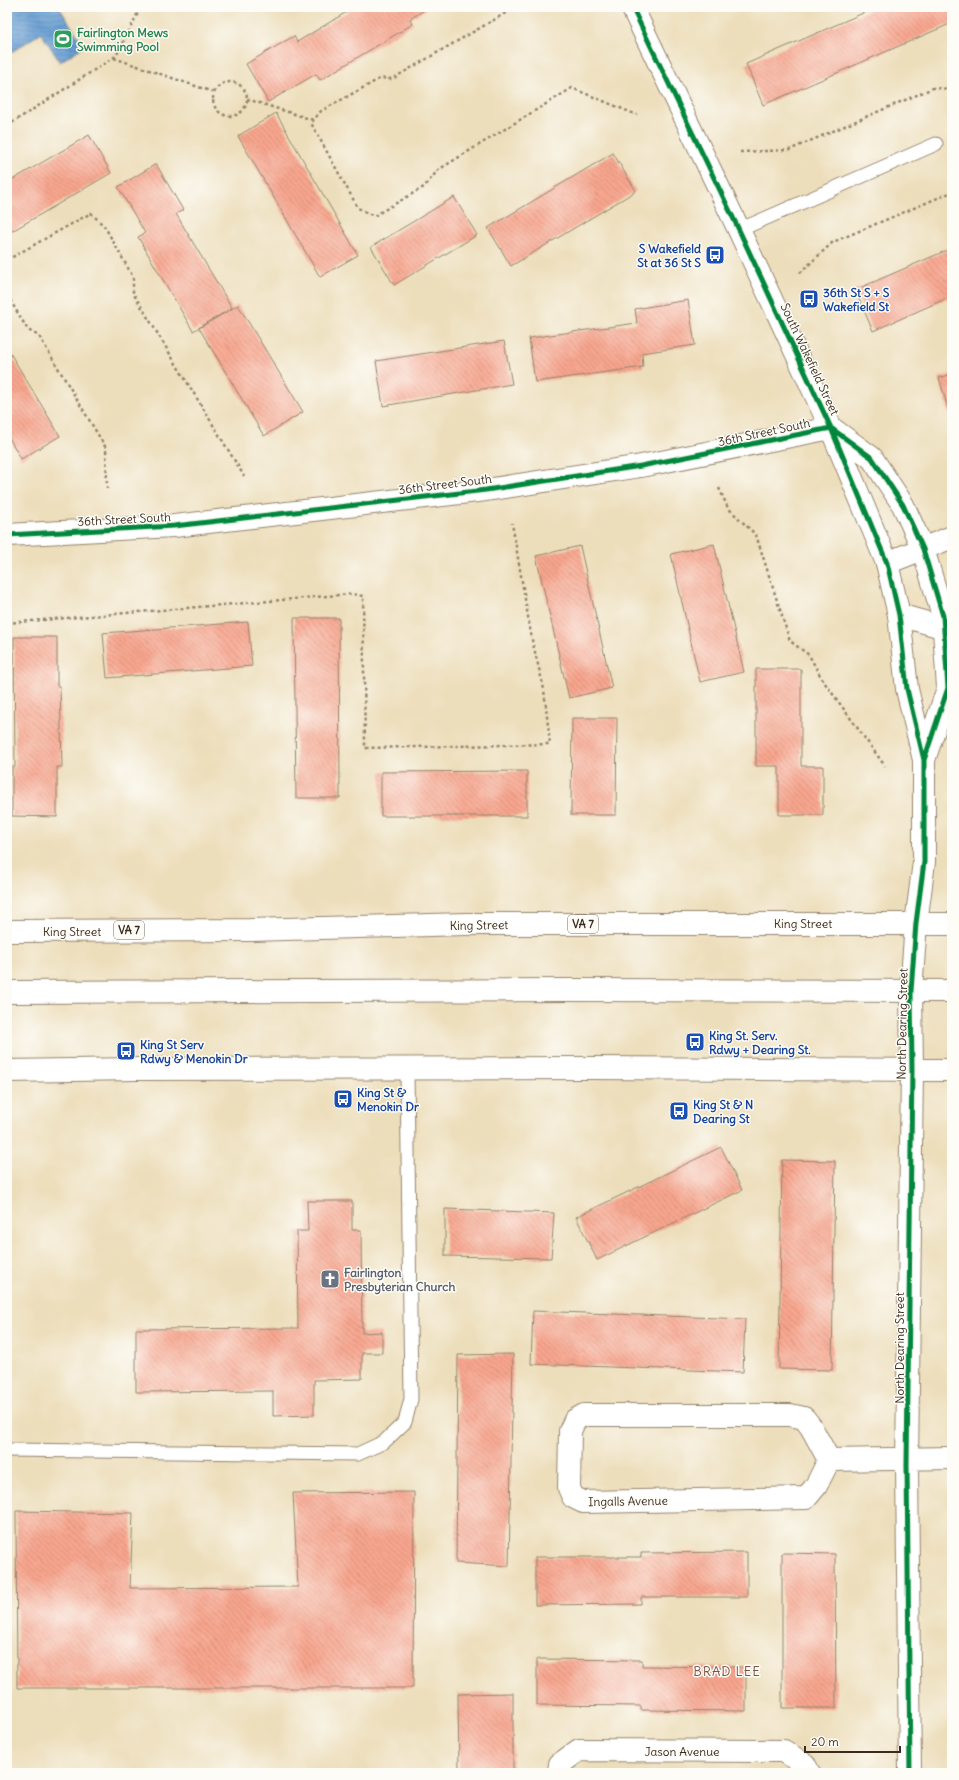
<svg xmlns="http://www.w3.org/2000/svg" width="959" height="1780" viewBox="0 0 959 1780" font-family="Delius,sans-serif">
<defs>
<pattern id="water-rules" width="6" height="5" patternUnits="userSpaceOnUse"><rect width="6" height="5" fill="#659dd3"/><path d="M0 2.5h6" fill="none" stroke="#5480ab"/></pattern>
<pattern id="building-back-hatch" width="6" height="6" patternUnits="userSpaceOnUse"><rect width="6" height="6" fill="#f8a68e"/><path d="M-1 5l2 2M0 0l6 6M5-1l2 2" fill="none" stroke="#ca8773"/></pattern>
</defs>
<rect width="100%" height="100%" fill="#fdfcf7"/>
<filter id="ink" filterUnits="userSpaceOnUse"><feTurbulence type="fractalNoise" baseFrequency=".025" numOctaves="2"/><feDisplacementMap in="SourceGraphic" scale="8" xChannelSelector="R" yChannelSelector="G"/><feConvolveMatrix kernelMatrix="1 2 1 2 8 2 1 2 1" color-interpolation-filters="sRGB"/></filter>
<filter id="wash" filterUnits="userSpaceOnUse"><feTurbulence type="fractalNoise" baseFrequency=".012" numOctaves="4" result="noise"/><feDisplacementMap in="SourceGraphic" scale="16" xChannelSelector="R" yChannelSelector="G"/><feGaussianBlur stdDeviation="0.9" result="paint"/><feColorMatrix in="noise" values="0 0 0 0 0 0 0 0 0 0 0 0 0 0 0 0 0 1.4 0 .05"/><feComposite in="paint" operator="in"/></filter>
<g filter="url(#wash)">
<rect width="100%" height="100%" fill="#eddebb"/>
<path fill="url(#water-rules)" stroke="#506478" d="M 7,7 L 59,7 L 84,46 L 60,62 L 41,33 L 7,55 Z"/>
<g id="blocks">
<path fill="url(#building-back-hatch)" d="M 355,7 L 429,7 L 410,19 L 413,24 L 320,80 L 316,74 L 268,102 L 246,64 L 294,36 L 297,42 Z
M 877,7 L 951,7 L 952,23 L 763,105 L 746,64 Z
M 276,113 L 358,255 L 320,277 L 238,136 Z
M 89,135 L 111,173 L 7,234 L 7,183 Z
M 613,153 L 636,191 L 511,266 L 488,228 Z
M 156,164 L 183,210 L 176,214 L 232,308 L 193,331 L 138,237 L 145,233 L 118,187 Z
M 454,197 L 477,235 L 394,285 L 371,247 Z
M 952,248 L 952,296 L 873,331 L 855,290 Z
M 688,300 L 695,345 L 642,353 L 643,367 L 535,382 L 529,338 L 637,323 L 635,309 Z
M 238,305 L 303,412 L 264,436 L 199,328 Z
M 504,341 L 512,384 L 383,406 L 376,361 Z
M 7,348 L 60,436 L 21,459 L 7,434 Z
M 952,374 L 952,422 L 939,378 Z
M 714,544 L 744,672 L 700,682 L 671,554 Z
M 580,546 L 612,688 L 569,698 L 536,556 Z
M 294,618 L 339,618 L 340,798 L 296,798 Z
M 248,622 L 252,666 L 107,678 L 103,633 Z
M 14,637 L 57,637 L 57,686 L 60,686 L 62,767 L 57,767 L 57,817 L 12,816 L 12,767 L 15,767 Z
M 756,669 L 801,669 L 801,766 L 823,766 L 823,815 L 779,815 L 779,766 L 756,766 Z
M 572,718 L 617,718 L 616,815 L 571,815 Z
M 527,771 L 527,816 L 381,816 L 381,772 Z
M 721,1147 L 742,1190 L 597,1260 L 576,1217 Z
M 782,1160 L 835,1161 L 832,1370 L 779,1369 Z
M 307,1201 L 352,1201 L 352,1230 L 361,1230 L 362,1333 L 382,1332 L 382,1353 L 362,1353 L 362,1379 L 314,1380 L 314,1415 L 273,1416 L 273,1391 L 136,1392 L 136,1329 L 298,1328 L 297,1231 L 308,1231 Z
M 445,1209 L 554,1213 L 551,1258 L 445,1256 Z
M 533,1311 L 745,1319 L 743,1372 L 531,1364 Z
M 513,1354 L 509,1566 L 456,1563 L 458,1355 Z
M 414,1492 L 413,1688 L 17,1688 L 16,1511 L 133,1513 L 130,1588 L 298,1587 L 293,1493 Z
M 747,1552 L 747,1597 L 641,1597 L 641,1604 L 535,1605 L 535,1557 L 641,1557 L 641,1553 Z
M 782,1553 L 835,1554 L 836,1708 L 782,1708 Z
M 537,1659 L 642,1660 L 642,1666 L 746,1667 L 746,1711 L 641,1710 L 641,1706 L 537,1705 Z
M 513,1693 L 513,1773 L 459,1773 L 458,1694 Z"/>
</g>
</g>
<g filter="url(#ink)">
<use href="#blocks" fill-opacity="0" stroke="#94846c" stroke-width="1"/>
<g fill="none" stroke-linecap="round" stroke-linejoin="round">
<g stroke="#94846c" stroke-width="15">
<path id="lane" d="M 739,230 L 936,144
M 7,1450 L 358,1454 L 384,1442 L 405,1422 L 411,1399 L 407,1069"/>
</g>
<g stroke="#94846c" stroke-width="24">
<path id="street" d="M 7,535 L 174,526 L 486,490 L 641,466 L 831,428
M 887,563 L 952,537
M 899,615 L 945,628 L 952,626
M 7,1071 L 136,1069 L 589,1068 L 952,1070
M 584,1415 L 790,1415 L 804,1418 L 811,1427 L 829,1460 L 816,1486 L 806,1498 L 583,1502 L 573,1497 L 569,1488 L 570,1431 L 575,1420 Z
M 829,1460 L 952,1458
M 559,1773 L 560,1764 L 579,1750 L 784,1751 L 805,1765 L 809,1773
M 910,1773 L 907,1464 L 912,1069 L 911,991"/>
</g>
<g stroke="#94846c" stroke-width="24">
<path id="secondary" d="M 632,7 L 739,230 L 831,428 L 887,563 L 899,615 L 907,689 L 924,760 L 924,862 L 916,923 L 911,991
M 831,428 L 872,458 L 903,505 L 923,549 L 943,616 L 948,688 L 924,760"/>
</g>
<g stroke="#94846c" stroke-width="24">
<path id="primary" d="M 7,931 L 250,930 L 466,924 L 952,924
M 7,992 L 570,990 L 952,991"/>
</g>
<path stroke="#94846c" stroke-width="2.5" stroke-dasharray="3 3" stroke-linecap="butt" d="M 516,7 L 392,79 L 381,78 L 321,111 L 311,123 L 358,208 L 374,216 L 424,187 L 438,170 L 572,88 L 637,115
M 114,58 L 213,92
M213 99a17 17 0 1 1 34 0a17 17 0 1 1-34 0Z
M 247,99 L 313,120
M 7,126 L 116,56 L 141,7
M 740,152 L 789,150 L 933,88 L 952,89
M 7,260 L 91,213 L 105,227 L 133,277 L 133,293 L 244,476
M 800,273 L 833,242 L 952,192
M 7,295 L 28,330 L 39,336 L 106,448 L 107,489
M 719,488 L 728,508 L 756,535 L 790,641 L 809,655 L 822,679 L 885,766
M 7,623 L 352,594 L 363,596 L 365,748 L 550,744 L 544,689 L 532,640 L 512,523"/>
<use href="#lane" stroke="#fff" stroke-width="13"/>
<use href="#street" stroke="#fff" stroke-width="22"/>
<use href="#secondary" stroke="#fff" stroke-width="22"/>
<use href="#primary" stroke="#fff" stroke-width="22"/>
<g stroke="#fdfcf7" stroke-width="8">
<path id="cycleway" d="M 632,7 L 739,230 L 831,428 L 887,563 L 899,615 L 907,689 L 924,760 L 924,862 L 916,923 L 911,991 L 912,1069 L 907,1464 L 910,1773
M 7,535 L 174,526 L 486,490 L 641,466 L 831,428 L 872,458 L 903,505 L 923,549 L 943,616 L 948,688 L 924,760"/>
</g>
<use href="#cycleway" stroke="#00873e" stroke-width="5"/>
</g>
</g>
<defs>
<g id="stadium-square" transform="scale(1)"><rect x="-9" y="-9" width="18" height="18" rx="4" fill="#2e9e5b" stroke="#fdfcf7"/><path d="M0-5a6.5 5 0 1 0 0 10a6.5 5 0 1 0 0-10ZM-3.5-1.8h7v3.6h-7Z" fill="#fff"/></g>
<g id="bus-square" transform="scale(1)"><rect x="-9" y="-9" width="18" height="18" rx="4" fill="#1a4fb4" stroke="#fdfcf7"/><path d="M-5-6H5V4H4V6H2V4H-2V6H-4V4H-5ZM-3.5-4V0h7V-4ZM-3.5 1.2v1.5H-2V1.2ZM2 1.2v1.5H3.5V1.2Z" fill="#fff"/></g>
<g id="church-square" transform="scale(1)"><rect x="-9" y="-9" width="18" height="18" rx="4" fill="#6b7280" stroke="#fdfcf7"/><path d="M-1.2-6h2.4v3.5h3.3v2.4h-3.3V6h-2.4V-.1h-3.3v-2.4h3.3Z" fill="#fff"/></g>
</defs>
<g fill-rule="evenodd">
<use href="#stadium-square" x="63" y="39"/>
<use href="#bus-square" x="715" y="255"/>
<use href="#bus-square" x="809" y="299"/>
<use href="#bus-square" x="695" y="1042"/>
<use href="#bus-square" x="126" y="1051"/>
<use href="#bus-square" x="343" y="1099"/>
<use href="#bus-square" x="679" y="1111"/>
<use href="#church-square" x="330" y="1279"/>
</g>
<g text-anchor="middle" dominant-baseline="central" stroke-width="3" stroke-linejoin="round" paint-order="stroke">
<g fill="#fdfcf7" stroke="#75695f" stroke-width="1">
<rect x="568" y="915" width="30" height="18" rx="3"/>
<rect x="114" y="921" width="30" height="18" rx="3"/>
</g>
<g font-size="11" font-weight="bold" fill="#3b2a1e">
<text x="583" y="924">VA 7</text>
<text x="129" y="930">VA 7</text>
</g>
<g font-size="12" font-weight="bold" fill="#27864d" stroke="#fdfcf7" text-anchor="start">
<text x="77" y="32">Fairlington Mews<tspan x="77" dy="14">Swimming Pool</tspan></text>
</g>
<g font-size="12" font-weight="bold" fill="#164399" stroke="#fdfcf7" text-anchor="start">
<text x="701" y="248" text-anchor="end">S Wakefield<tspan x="701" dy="14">St at 36 St S</tspan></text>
<text x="823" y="292">36th St S + S<tspan x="823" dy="14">Wakefield St</tspan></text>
<text x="709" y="1035">King St. Serv.<tspan x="709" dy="14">Rdwy + Dearing St.</tspan></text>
<text x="140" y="1044">King St Serv<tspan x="140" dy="14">Rdwy &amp; Menokin Dr</tspan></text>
<text x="357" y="1092">King St &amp;<tspan x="357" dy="14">Menokin Dr</tspan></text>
<text x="693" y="1104">King St &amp; N<tspan x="693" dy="14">Dearing St</tspan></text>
</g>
<g font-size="12" fill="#3b2a1e" stroke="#fdfcf7">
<text transform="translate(810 359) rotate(65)">South Wakefield Street</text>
<text transform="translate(764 432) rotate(-12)">36th Street South</text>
<text transform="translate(445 484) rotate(-7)">36th Street South</text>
<text transform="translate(124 519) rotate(-3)">36th Street South</text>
<text x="803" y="923">King Street</text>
<text transform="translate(479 925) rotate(-1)">King Street</text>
<text x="72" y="931">King Street</text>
<text transform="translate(902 1024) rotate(-89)">North Dearing Street</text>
<text transform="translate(899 1348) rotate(-90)">North Dearing Street</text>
<text transform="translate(628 1501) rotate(-1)">Ingalls Avenue</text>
<text x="682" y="1751">Jason Avenue</text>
</g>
<g font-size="12" font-weight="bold" fill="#5b616d" stroke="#fdfcf7" text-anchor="start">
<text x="344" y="1272">Fairlington<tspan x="344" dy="14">Presbyterian Church</tspan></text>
</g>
<g font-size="13" letter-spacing="1" fill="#7d5545" stroke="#fdfcf7">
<text x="727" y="1671">BRAD LEE</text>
</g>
</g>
<rect width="959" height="1780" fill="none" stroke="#fdfcf7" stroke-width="24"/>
<path d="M805 1746v6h95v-6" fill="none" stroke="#3b2a1e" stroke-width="2"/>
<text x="811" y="1746" font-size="12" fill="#3b2a1e" stroke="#fdfcf7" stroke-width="3" paint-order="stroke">20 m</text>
</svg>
